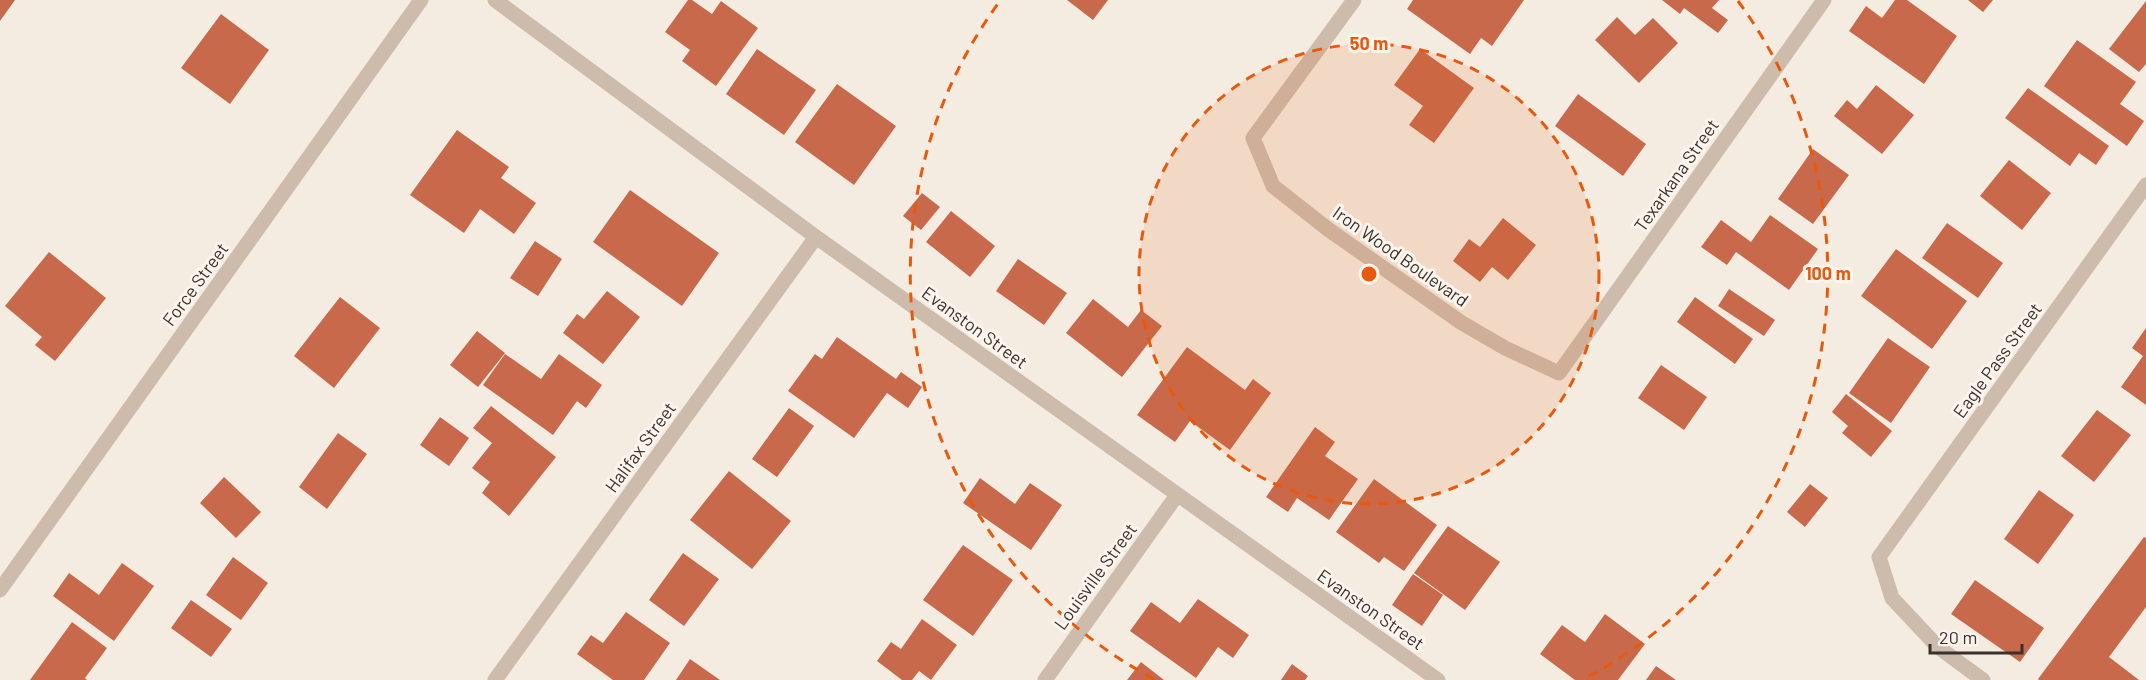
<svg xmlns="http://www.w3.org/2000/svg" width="2146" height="680" viewBox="0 0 2146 680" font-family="Barlow,sans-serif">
<rect width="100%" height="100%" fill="#f4ebe1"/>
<path fill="#c8694b" d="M 0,0 L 15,0 L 0,21 Z
M 688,0 L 692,0 L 712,14 L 721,1 L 758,28 L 716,86 L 682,61 L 690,50 L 665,32 Z
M 1067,0 L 1108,0 L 1093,20 Z
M 1413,0 L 1524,0 L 1492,46 L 1481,38 L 1470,54 L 1407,9 Z
M 1662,0 L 1719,0 L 1712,8 L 1728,20 L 1718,33 L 1684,8 L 1680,14 Z
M 1895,0 L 1907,0 L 1957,36 L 1924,84 L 1849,31 L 1866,6 L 1882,18 Z
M 1968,0 L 1993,0 L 1983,12 Z
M 2146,1 L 2146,64 L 2139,72 L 2109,49 Z
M 221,14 L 269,50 L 230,104 L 181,68 Z
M 1617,17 L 1635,35 L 1653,18 L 1678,43 L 1639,83 L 1595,40 Z
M 2077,40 L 2136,82 L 2120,104 L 2144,121 L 2127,146 L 2044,86 Z
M 757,49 L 816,90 L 784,135 L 726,94 Z
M 1420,49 L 1474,88 L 1434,143 L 1409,125 L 1423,106 L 1394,85 Z
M 837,84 L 896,126 L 854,185 L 795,142 Z
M 1876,85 L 1914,115 L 1882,154 L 1834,116 L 1847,100 L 1857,109 Z
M 2028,88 L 2109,146 L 2096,165 L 2079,153 L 2070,166 L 2005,118 Z
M 1578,94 L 1646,144 L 1623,176 L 1555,126 Z
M 457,130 L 509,167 L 501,178 L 536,203 L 514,234 L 480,209 L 464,233 L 410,195 Z
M 1813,149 L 1849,175 L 1813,224 L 1778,199 Z
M 2009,160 L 2051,193 L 2022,230 L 1980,196 Z
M 630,190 L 719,253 L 682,306 L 593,242 Z
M 922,193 L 940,207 L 921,230 L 903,216 Z
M 951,211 L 995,246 L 970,277 L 926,242 Z
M 1770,215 L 1818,249 L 1789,290 L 1736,252 L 1727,265 L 1701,247 L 1721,220 L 1751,242 Z
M 1503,218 L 1536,245 L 1508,280 L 1492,267 L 1480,282 L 1453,261 L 1469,239 L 1480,247 Z
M 1947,223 L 2003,263 L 1978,298 L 1922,258 Z
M 535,241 L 562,259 L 538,296 L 510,278 Z
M 1896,249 L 1967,301 L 1932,349 L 1861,296 Z
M 49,252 L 106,298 L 55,361 L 35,345 L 42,337 L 5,306 Z
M 1018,259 L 1067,293 L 1044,325 L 996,291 Z
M 1729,289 L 1775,320 L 1764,336 L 1718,306 Z
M 607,291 L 640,317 L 603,364 L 563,333 L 577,314 L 584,319 Z
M 340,297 L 380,328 L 334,388 L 294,356 Z
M 1695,297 L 1753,339 L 1735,364 L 1677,322 Z
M 1093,299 L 1128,327 L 1141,310 L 1162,326 L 1122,377 L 1066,333 Z
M 2146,328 L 2146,405 L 2121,387 L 2143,356 L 2132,348 Z
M 477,331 L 505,353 L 478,387 L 450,365 Z
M 837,337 L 896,379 L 901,372 L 922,387 L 908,408 L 887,393 L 854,438 L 788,391 L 815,354 L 822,359 Z
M 1888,338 L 1930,367 L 1891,423 L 1849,393 Z
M 1187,347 L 1245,390 L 1253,379 L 1271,393 L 1230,450 L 1190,421 L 1175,442 L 1137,415 Z
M 505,354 L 541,379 L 559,354 L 602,385 L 586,408 L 577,401 L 553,435 L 483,385 Z
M 1661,365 L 1707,397 L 1684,430 L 1638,398 Z
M 1846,394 L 1892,431 L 1871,457 L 1842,433 L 1848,426 L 1832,412 Z
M 491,406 L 556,457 L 509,516 L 482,493 L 490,482 L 472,468 L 492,443 L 473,428 Z
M 789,408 L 814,426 L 777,477 L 752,459 Z
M 2097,410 L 2131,435 L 2094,482 L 2061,456 Z
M 440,417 L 469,438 L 449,466 L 420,445 Z
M 1315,427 L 1335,442 L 1325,456 L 1358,479 L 1329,520 L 1297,498 L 1288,512 L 1266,497 Z
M 338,433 L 367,454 L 327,509 L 299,487 Z
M 729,471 L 791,521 L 752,569 L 690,520 Z
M 224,477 L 261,512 L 236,538 L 200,503 Z
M 980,478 L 1015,504 L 1030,483 L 1062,505 L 1031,550 L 963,503 Z
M 1374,479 L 1437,525 L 1404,571 L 1384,557 L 1379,563 L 1336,532 Z
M 1810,484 L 1828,498 L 1805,527 L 1787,512 Z
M 2039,490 L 2074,515 L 2038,564 L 2004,539 Z
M 1448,526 L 1500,562 L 1465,610 L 1414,573 Z
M 2144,537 L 2146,538 L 2146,607 L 2109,657 L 2139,680 L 2039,680 L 2038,679 Z
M 963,545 L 1013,580 L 973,636 L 923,600 Z
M 683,553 L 719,579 L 684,626 L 649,600 Z
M 233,557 L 268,583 L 241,620 L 206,595 Z
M 122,563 L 154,586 L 114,641 L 53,596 L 69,573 L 99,595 Z
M 1413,574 L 1443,595 L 1422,626 L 1392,605 Z
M 1975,580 L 2044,628 L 2020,662 L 1951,614 Z
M 1198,599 L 1249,635 L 1233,658 L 1218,647 L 1196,678 L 1130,631 L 1151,602 L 1180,623 Z
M 191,600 L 232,629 L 211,657 L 171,628 Z
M 626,612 L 670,643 L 644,680 L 613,680 L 577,654 L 591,635 L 603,643 Z
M 1605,614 L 1645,644 L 1618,680 L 1575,680 L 1540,654 L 1562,625 L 1585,642 Z
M 922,619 L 957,645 L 931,680 L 919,671 L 912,680 L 902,680 L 877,661 L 891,642 L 901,649 Z
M 72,622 L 107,648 L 85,678 L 87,680 L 30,680 Z
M 690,659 L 720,680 L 676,680 Z
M 1141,662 L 1164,680 L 1127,680 Z
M 1292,664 L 1308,676 L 1305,680 L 1281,680 Z
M 1656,666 L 1676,680 L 1646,680 Z"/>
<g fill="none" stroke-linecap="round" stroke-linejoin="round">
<path stroke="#cdbbac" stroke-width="15" d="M 495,0 L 816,237 L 1438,680
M 1354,0 L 1253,138 L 1273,186 L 1329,230 L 1462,323 L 1505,348 L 1559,373 L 1824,0
M 0,590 L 421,0
M 495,680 L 816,237
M 1045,680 L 1177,495
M 1983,680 L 1938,647 L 1892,598 L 1879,557 L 2146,185"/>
</g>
<circle cx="1369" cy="274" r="230" fill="#e8590c" fill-opacity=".12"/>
<g fill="none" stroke="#e8590c" stroke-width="3" stroke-dasharray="10 8">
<circle cx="1369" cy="274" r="230"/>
<path d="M1154 679A459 459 0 0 1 1000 1M1738 1A459 459 0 0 1 1584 679"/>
</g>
<g text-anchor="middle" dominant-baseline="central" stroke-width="6" stroke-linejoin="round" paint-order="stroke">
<g font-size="18" fill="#3b302b" stroke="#fbf5ee">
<text transform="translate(1676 175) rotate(-55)">Texarkana Street</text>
<text transform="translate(1401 256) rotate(35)">Iron Wood Boulevard</text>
<text transform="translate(195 284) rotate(-54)">Force Street</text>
<text transform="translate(975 327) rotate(36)">Evanston Street</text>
<text transform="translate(1997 360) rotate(-54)">Eagle Pass Street</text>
<text transform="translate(640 447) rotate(-54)">Halifax Street</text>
<text transform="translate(1095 576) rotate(-54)">Louisville Street</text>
<text transform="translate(1371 609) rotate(35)">Evanston Street</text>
</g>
</g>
<circle cx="1369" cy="274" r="9" fill="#e8590c" stroke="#fbf5ee" stroke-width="3"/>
<g font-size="18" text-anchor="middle" font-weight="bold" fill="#e8590c" stroke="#fbf5ee" stroke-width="6" stroke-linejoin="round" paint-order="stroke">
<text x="1369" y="50">50 m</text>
<text x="1828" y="280">100 m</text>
</g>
<path d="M1930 644v9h92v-9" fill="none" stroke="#3b302b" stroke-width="3"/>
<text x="1939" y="644" font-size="18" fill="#3b302b" stroke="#fbf5ee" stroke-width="4.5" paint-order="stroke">20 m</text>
</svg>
